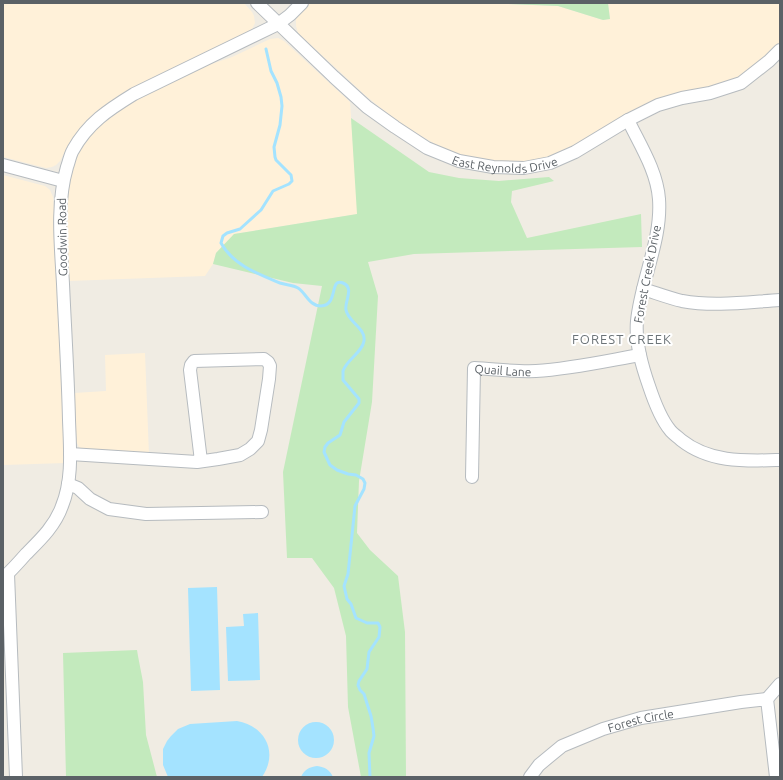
<svg xmlns="http://www.w3.org/2000/svg" width="783" height="780" viewBox="0 0 783 780" font-family="Ubuntu,sans-serif">
<rect width="100%" height="100%" fill="#f0ece3"/>
<path fill="#fff1d9" d="M 3,3 L 244,3 L 252,12 L 254,16 L 255,23 L 252,29 L 249,32 L 152,78 L 108,103 L 96,112 L 80,129 L 69,144 L 60,161 L 56,165 L 52,167 L 46,168 L 3,157 Z
M 309,3 L 485,3 L 558,6 L 603,20 L 610,19 L 608,3 L 780,3 L 780,43 L 765,58 L 743,75 L 730,81 L 578,145 L 562,152 L 547,157 L 533,161 L 513,162 L 495,162 L 466,156 L 453,152 L 435,144 L 406,127 L 387,113 L 366,96 L 298,33 L 296,26 L 296,19 L 299,14 Z
M 278,38 L 284,41 L 350,102 L 358,214 L 234,234 L 216,253 L 213,264 L 205,276 L 68,281 L 66,211 L 67,189 L 71,172 L 77,155 L 82,146 L 91,132 L 121,106 L 188,72 L 232,57 L 270,39 Z
M 3,175 L 45,186 L 50,190 L 53,197 L 58,263 L 66,463 L 3,465 Z
M 145,353 L 149,455 L 84,450 L 79,447 L 76,441 L 74,393 L 106,391 L 105,355 Z"/>
<path fill="#c3eabd" d="M 485,3 L 608,3 L 610,19 L 603,20 L 558,6 Z
M 351,118 L 429,172 L 459,178 L 499,181 L 549,177 L 554,181 L 512,191 L 511,202 L 527,238 L 641,214 L 642,247 L 414,254 L 368,262 L 378,296 L 372,402 L 359,481 L 357,533 L 370,550 L 398,576 L 405,632 L 406,777 L 361,777 L 348,707 L 346,636 L 334,588 L 312,558 L 287,558 L 283,472 L 322,286 L 293,283 L 213,264 L 216,253 L 234,234 L 357,214 Z
M 137,650 L 138,656 L 143,682 L 146,735 L 157,777 L 66,777 L 63,653 Z"/>
<path fill="#a4e3ff" d="M 217,587 L 220,690 L 191,691 L 188,588 Z
M 258,613 L 260,680 L 228,681 L 226,627 L 244,626 L 243,614 Z
M 237,721 C 265,726 279,752 262,777 L 168,777 L 163,765 L 163,749 L 167,741 L 171,736 L 178,729 L 190,724 Z
M298 740a18 18 0 1 1 36 0a18 18 0 1 1-36 0Z
M 317,766 C 325,767 330,770 333,777 L 301,777 C 304,770 309,767 317,766 Z"/>
<g fill="none" stroke-linecap="round" stroke-linejoin="round">
<path stroke="#a4e3ff" stroke-width="3" d="M 266,49 L 271,71 L 277,83 L 281,97 L 282,106 L 280,125 L 274,147 L 275,157 L 276,160 L 291,175 L 292,181 L 289,184 L 273,191 L 261,210 L 240,229 L 227,233 L 223,236 L 221,243 C 233,265 258,274 280,283 C 286,285 293,285 298,288 C 306,293 309,306 321,306 C 339,305 329,277 343,283 C 355,288 344,302 346,310 C 348,322 366,328 364,341 C 362,353 347,359 343,371 C 343,373 343,377 343,380 L 359,399 L 359,403 L 344,422 L 340,435 L 328,443 L 325,447 L 324,452 L 330,465 L 337,470 L 348,474 L 356,475 L 363,479 L 365,483 L 364,489 L 355,506 L 348,574 L 344,586 L 347,599 L 351,604 L 356,618 L 367,623 L 378,623 L 380,627 L 379,637 L 369,652 L 367,669 L 359,681 L 358,685 L 360,690 L 364,694 L 371,716 L 373,728 L 374,736 L 369,753 L 370,777"/>
<g stroke="#b6bbbf" stroke-width="14">
<g id="minor">
<path id="s1" d="M 257,3 L 334,77 L 367,107 L 395,127 L 427,148 L 459,161 L 493,167 L 524,168 L 550,163 L 575,152 L 628,120 L 658,105 L 682,98 L 710,93 L 741,83 L 769,61 L 780,50"/>
<path d="M 628,120 C 640,145 657,171 659,199 C 662,240 641,280 637,321 C 635,343 642,366 649,386 C 654,401 660,418 670,430 C 673,434 678,437 681,440 C 710,463 745,461 780,460"/>
<path d="M 3,165 L 63,181"/>
<path d="M 643,289 C 656,293 669,298 682,301 C 714,307 748,302 780,300"/>
<path d="M 70,454 L 197,462 L 218,459 L 240,455 L 250,449 L 258,441 L 261,430 L 269,379 L 270,366 L 268,362 L 264,359 L 194,361 L 191,365 L 190,370 L 201,461"/>
<path id="s2" d="M 472,477 L 474,368 C 495,369 515,372 536,371 C 571,369 606,361 640,355"/>
<path d="M 68,484 L 78,488 L 90,499 L 109,509 L 146,514 L 262,512"/>
<path d="M 8,574 L 16,777"/>
<path d="M 3,578 C 11,571 19,562 26,554 C 40,540 55,526 62,506 C 73,479 70,449 69,420 C 68,375 65,329 63,284 C 61,246 56,205 67,167 C 69,162 70,155 73,150 C 88,123 108,110 134,94 L 278,24 L 290,15 L 302,3"/>
<path d="M 767,699 L 780,684"/>
<path id="s3" d="M 530,777 L 539,765 L 562,746 L 603,729 L 641,718 L 741,702 L 767,699 L 776,777"/>
</g>
</g>
<use href="#minor" stroke="#fff" stroke-width="12"/>
</g>
<g text-anchor="middle" dominant-baseline="central" stroke-width="4" stroke-linejoin="round" paint-order="stroke">
<g font-size="12" fill="#5b6166" stroke="#fff">
<text stroke="none"><textPath href="#s1" startOffset="305">East Reynolds Drive</textPath></text>
<text transform="translate(62 237) rotate(-91)">Goodwin Road</text>
<text transform="translate(647 274) rotate(-79)">Forest Creek Drive</text>
<text stroke="none"><textPath href="#s2" startOffset="138">Quail Lane</textPath></text>
<text stroke="none"><textPath href="#s3" startOffset="128">Forest Circle</textPath></text>
</g>
<g font-size="13" letter-spacing="1" fill="#6c7478" stroke="#fff">
<text x="622" y="339">FOREST CREEK</text>
</g>
</g>
<rect width="783" height="780" fill="none" stroke="#5b6166" stroke-width="8"/>
</svg>
